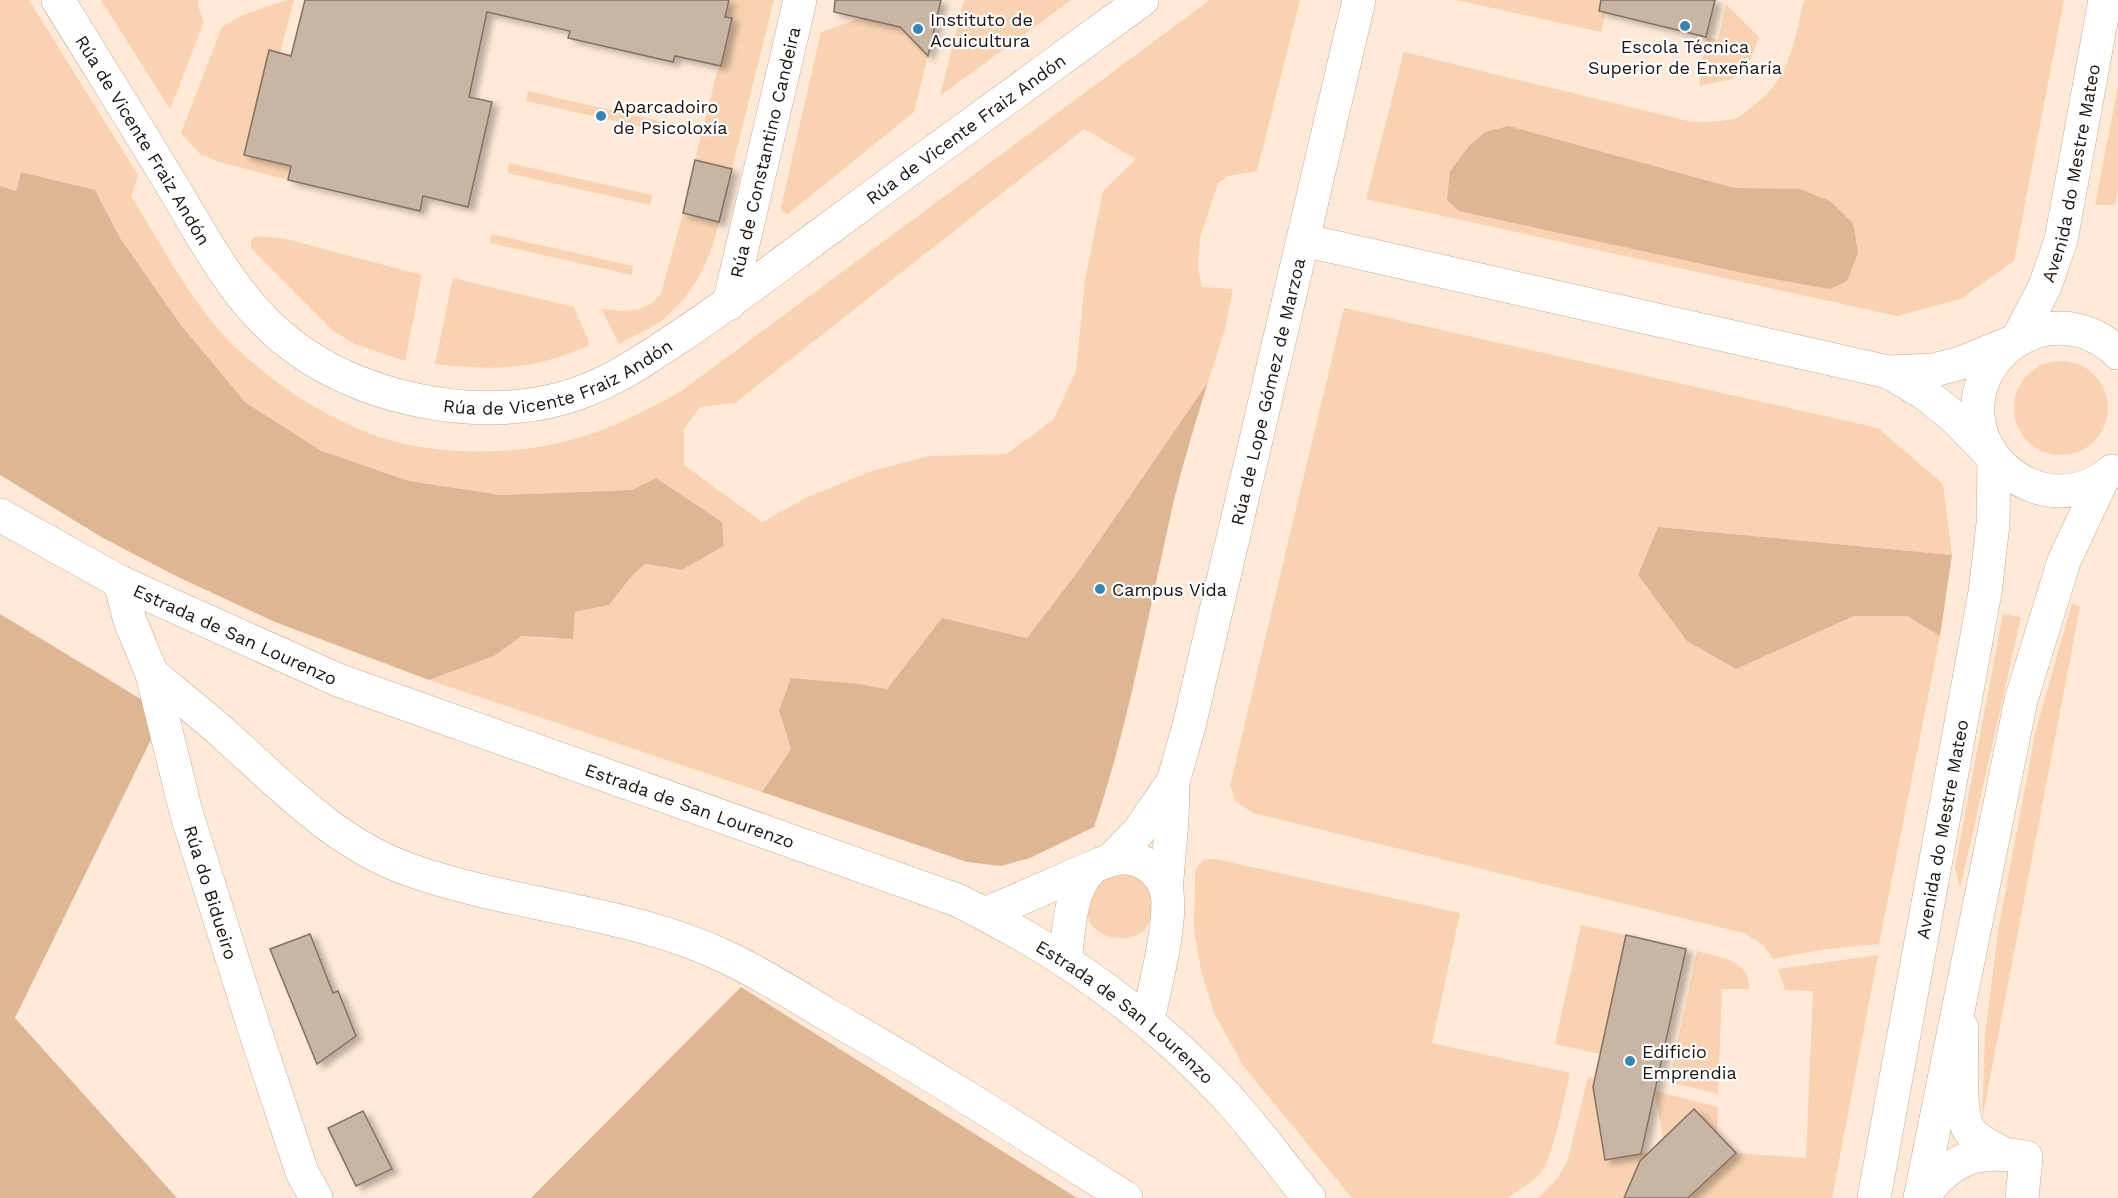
<svg xmlns="http://www.w3.org/2000/svg" width="2118" height="1198" viewBox="0 0 2118 1198" font-family="'Work Sans',sans-serif">
<defs>
<filter id="shadow"><feDropShadow dx="6" dy="4" stdDeviation="3" flood-color="#0004"/></filter>
</defs>
<rect width="100%" height="100%" fill="#ffead8"/>
<path fill="#f9d3b1" fill-rule="evenodd" d="M 0,0 L 29,0 L 138,175 L 131,196 C 159,241 184,289 218,329 C 262,379 340,430 405,444 C 453,454 506,454 554,444 C 599,435 640,414 680,392 L 1210,0 L 1300,0 L 1257,171 L 1228,176 L 1218,183 L 1200,238 L 1198,268 L 1202,287 L 1233,289 L 1225,329 L 1208,382 L 1081,567 L 1027,638 L 942,618 L 887,689 L 859,684 L 779,711 L 791,749 L 762,792 L 429,680 L 494,656 L 522,636 L 556,639 L 575,612 L 609,605 L 631,577 L 645,564 L 682,570 L 724,546 L 722,522 L 656,478 L 632,490 L 501,495 L 409,481 L 322,451 L 246,403 L 181,325 L 120,238 L 95,190 L 21,172 L 16,191 L 0,186 ZM 1084,129 L 1136,159 L 1103,191 L 1085,280 L 1076,371 L 1054,419 L 1007,454 L 929,456 L 872,471 L 808,497 L 762,522 L 684,465 L 684,429 L 700,407 L 735,403 Z
M 101,0 L 198,0 L 198,6 L 204,22 L 170,109 Z
M 286,0 L 294,0 L 280,53 L 269,51 L 244,155 L 291,166 L 288,180 L 219,162 L 200,154 L 181,133 L 222,27 L 243,15 Z
M 729,0 L 774,0 L 732,169 L 695,160 L 717,72 L 721,66 L 731,18 L 725,17 Z
M 964,0 L 1071,0 L 940,96 Z
M 1456,0 L 1609,0 L 1601,32 Z
M 1804,0 L 2064,0 L 2014,261 L 1961,299 L 1897,316 L 1366,199 L 1404,52 L 1692,122 C 1706,122 1720,122 1734,119 C 1741,117 1747,110 1753,106 C 1790,80 1794,41 1804,0 Z
M 1726,4 L 1759,37 L 1750,61 L 1732,79 L 1699,86 L 1706,37 L 1718,40 Z
M 861,18 L 900,27 L 928,56 L 914,112 L 788,214 L 783,212 L 781,207 L 821,32 Z
M 2118,86 L 2118,190 L 2115,205 L 2095,205 Z
M 528,91 L 671,124 L 669,133 L 526,101 Z
M 509,163 L 652,195 L 650,205 L 507,173 Z
M 683,213 L 719,222 C 709,263 695,294 661,321 C 648,330 633,336 619,344 L 601,309 L 623,311 L 640,309 L 651,304 L 661,294 Z
M 491,234 L 633,266 L 632,275 L 490,243 Z
M 257,236 L 286,239 L 422,275 L 405,361 L 355,344 L 332,330 L 251,248 L 251,240 Z
M 453,278 L 574,307 L 590,345 C 573,352 555,359 537,363 C 503,370 469,368 435,364 Z
M 1344,308 L 1878,428 L 1943,484 L 1952,555 L 1658,527 L 1736,669 L 1854,616 L 1907,616 L 1940,636 L 1879,944 L 1820,950 L 1773,959 L 1763,945 L 1744,933 L 1253,813 L 1236,802 L 1230,786 Z
M2014 408a47 47 0 1 1 94 0a47 47 0 1 1-94 0Z
M 2072,603 L 2080,607 L 1982,1120 L 1985,1034 L 1998,931 L 2036,730 Z
M 2003,614 L 2021,617 L 1960,889 L 1955,867 Z
M 1205,859 L 1215,859 L 1460,913 L 1432,1043 L 1570,1073 C 1565,1094 1553,1158 1541,1173 C 1532,1183 1518,1190 1507,1198 L 1352,1198 L 1244,1067 L 1214,1013 L 1201,970 L 1194,930 L 1195,875 L 1197,867 Z
M 1129,872 C 1145,880 1149,884 1151,903 C 1159,956 1075,945 1087,899 C 1089,891 1097,883 1102,876 Z
M 1581,925 L 1626,935 L 1600,1054 L 1555,1044 Z
M 1697,951 C 1722,958 1748,959 1750,989 L 1722,989 L 1718,1094 L 1669,1082 Z
M 1878,955 L 1832,1198 L 1691,1198 L 1692,1194 L 1736,1153 L 1806,1158 L 1813,991 L 1785,990 L 1778,969 Z
M 1588,1077 L 1643,1089 L 1595,1101 L 1605,1160 L 1651,1152 L 1637,1169 L 1624,1198 L 1538,1198 L 1558,1178 L 1568,1159 Z
M 1655,1091 L 1718,1107 L 1717,1133 L 1694,1110 L 1663,1139 Z"/>
<path fill="#ddb694" d="M 1509,126 L 1734,188 L 1800,189 L 1830,201 L 1853,223 L 1858,253 L 1847,281 L 1830,289 L 1752,275 L 1459,211 L 1447,200 L 1450,171 L 1469,146 L 1485,132 Z
M 21,172 L 95,190 L 120,238 L 181,325 L 246,403 L 322,451 L 409,481 L 501,495 L 632,490 L 656,478 L 722,522 L 724,546 L 682,570 L 645,564 L 631,577 L 609,605 L 575,612 L 573,639 L 522,636 L 494,656 L 429,680 L 275,622 L 178,577 L 103,538 L 0,475 L 0,186 L 16,191 Z
M 1208,382 C 1195,424 1182,466 1172,509 C 1148,615 1129,724 1094,827 L 1030,858 L 1001,866 L 967,862 L 762,792 L 791,749 L 779,711 L 791,678 L 859,684 L 887,689 L 942,618 L 1027,638 L 1081,567 Z
M 1658,527 L 1952,555 L 1940,636 L 1907,616 L 1854,616 L 1736,669 L 1687,641 L 1638,575 Z
M 0,614 L 164,713 L 15,1018 L 177,1198 L 0,1198 Z
M 741,987 L 1077,1198 L 531,1198 Z"/>
<path fill="#c9b5a3" stroke="#837161" stroke-width="1.5" filter="url(#shadow)" d="M 305,0 L 729,0 L 725,17 L 732,18 L 721,66 L 675,56 L 673,62 L 568,38 L 570,31 L 487,12 L 469,97 L 492,102 L 468,207 L 423,196 L 420,211 L 288,180 L 291,166 L 244,155 L 269,50 L 291,56 Z
M 835,0 L 941,0 L 928,56 L 900,27 L 834,12 Z
M 1601,0 L 1715,0 L 1706,37 L 1599,11 Z
M 695,160 L 732,169 L 719,222 L 683,213 Z
M 310,934 L 333,993 L 338,991 L 356,1036 L 317,1064 L 270,949 Z
M 1626,935 L 1686,949 L 1641,1154 L 1605,1160 L 1593,1087 Z
M 1694,1109 L 1736,1153 L 1688,1198 L 1624,1198 L 1640,1161 Z
M 363,1111 L 392,1169 L 356,1186 L 328,1128 Z"/>
<g fill="none" stroke-linecap="round" stroke-linejoin="round">
<g stroke="#beaa99" stroke-width="34">
<g id="minor">
<path id="s1" d="M 58,0 C 96,62 135,124 173,187 C 205,241 236,300 285,340 C 357,398 471,422 560,399 C 602,388 637,365 673,341 C 722,309 769,273 816,238 C 924,158 1033,80 1142,0"/>
<path d="M 1303,240 L 1888,372 L 1934,370 L 1961,363 L 2017,340"/>
<path id="s2" d="M 729,304 L 800,0"/>
<path d="M 1888,372 L 1924,393 L 1954,417 L 1994,458"/>
<path id="s3" d="M 0,515 L 120,582 L 338,680 L 957,900 C 1059,950 1148,1012 1225,1095 C 1255,1127 1281,1164 1309,1198"/>
<path id="s4" d="M 120,582 L 130,621 L 152,674 L 186,812 L 255,1031 L 302,1172 L 316,1198"/>
<path d="M 152,674 C 176,694 202,714 225,735 C 282,786 336,844 410,870 C 515,907 630,910 730,959 C 764,975 796,996 828,1015 C 929,1072 1027,1135 1126,1198"/>
<path d="M 1112,859 L 1139,831 L 1173,782"/>
<path id="s5" d="M 1166,890 L 1172,820 L 1173,782 L 1189,726 L 1359,0"/>
<path d="M 985,914 L 1093,867"/>
<path d="M 1065,960 C 1069,931 1069,891 1091,869 C 1095,865 1102,863 1108,861 C 1115,858 1127,857 1135,859 C 1150,864 1161,874 1166,889 C 1174,916 1154,990 1148,1020"/>
<path d="M 1962,1028 C 1962,1051 1958,1113 1969,1130 C 1977,1141 1992,1147 2004,1154"/>
<path d="M 1922,1198 C 1951,1157 1977,1149 2026,1157 L 2022,1198"/>
</g>
</g>
<g stroke="#beaa99" stroke-width="34">
<g id="major">
<path id="s6" d="M 2017,340 L 2045,286 L 2061,240 L 2105,0"/>
<path d="M 2112,471 C 2036,534 1935,434 1997,358 C 2009,344 2025,334 2043,330 C 2070,324 2098,333 2118,353"/>
<path id="s7" d="M 1874,1198 L 1985,592 L 1993,524 L 1994,458"/>
<path d="M 1920,1198 L 2021,700 L 2064,561 L 2103,478"/>
</g>
</g>
<use href="#minor" stroke="#fff" stroke-width="33"/>
<use href="#major" stroke="#fff" stroke-width="33"/>
</g>
<g fill="#3385b5" stroke="#fff" stroke-width="2">
<circle cx="1685" cy="26" r="6"/>
<circle cx="918" cy="29" r="6"/>
<circle cx="601" cy="116" r="6"/>
<circle cx="1100" cy="589" r="6"/>
<circle cx="1630" cy="1061" r="6"/>
</g>
<g text-anchor="middle" dominant-baseline="central" stroke-width="4.5" stroke-linejoin="round" paint-order="stroke">
<g font-size="18" fill="#1b140e" stroke="#fff" text-anchor="start">
<text x="930" y="19">Instituto de<tspan x="930" dy="21">Acuicultura</tspan></text>
<text x="1685" y="46" text-anchor="middle">Escola Técnica<tspan x="1685" dy="21">Superior de Enxeñaría</tspan></text>
<text x="613" y="106">Aparcadoiro<tspan x="613" dy="21">de Psicoloxía</tspan></text>
<text x="1112" y="589">Campus Vida</text>
<text x="1642" y="1051">Edificio<tspan x="1642" dy="21">Emprendia</tspan></text>
</g>
<g font-size="18" fill="#1b140e" stroke="#fff">
<text stroke="none"><textPath href="#s1" startOffset="1190">Rúa de Vicente Fraiz Andón</textPath></text>
<text stroke="none"><textPath href="#s1" startOffset="164">Rúa de Vicente Fraiz Andón</textPath></text>
<text stroke="none"><textPath href="#s2" startOffset="156">Rúa de Constantino Candeira</textPath></text>
<text stroke="none"><textPath href="#s6" startOffset="177">Avenida do Mestre Mateo</textPath></text>
<text stroke="none"><textPath href="#s1" startOffset="704">Rúa de Vicente Fraiz Andón</textPath></text>
<text stroke="none"><textPath href="#s5" startOffset="510">Rúa de Lope Gómez de Marzoa</textPath></text>
<text stroke="none"><textPath href="#s3" startOffset="264">Estrada de San Lourenzo</textPath></text>
<text stroke="none"><textPath href="#s3" startOffset="750">Estrada de San Lourenzo</textPath></text>
<text stroke="none"><textPath href="#s7" startOffset="375">Avenida do Mestre Mateo</textPath></text>
<text stroke="none"><textPath href="#s4" startOffset="324">Rúa do Bidueiro</textPath></text>
<text stroke="none"><textPath href="#s3" startOffset="1236">Estrada de San Lourenzo</textPath></text>
</g>
</g>
</svg>
